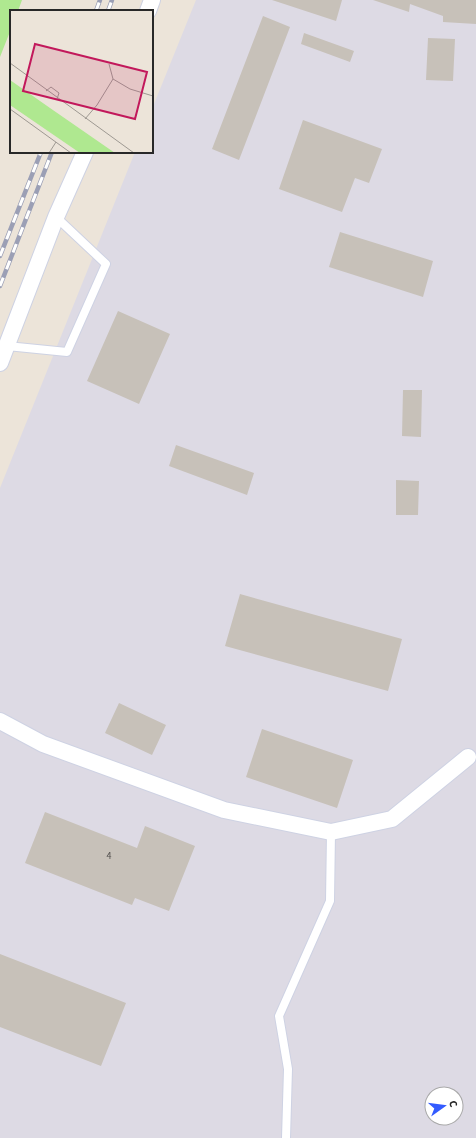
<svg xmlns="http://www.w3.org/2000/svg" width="476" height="1138" viewBox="0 0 476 1138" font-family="'Source Sans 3',sans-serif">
<rect width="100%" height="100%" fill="#ece4d9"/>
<path fill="#dddae4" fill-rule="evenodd" d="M 196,0 L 476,0 L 476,1138 L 0,1138 L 0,488 L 135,152 L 152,152 L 152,109 ZM 432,1094 L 456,1094 L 456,1118 L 432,1118 Z"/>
<path fill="#afe890" d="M 0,0 L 22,0 L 18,11 L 11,11 L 11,29 L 0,57 Z"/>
<path fill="#c7c1b9" d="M 272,0 L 342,0 L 336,21 Z
M 373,0 L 476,0 L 476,24 L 443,22 L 443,16 L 410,4 L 409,12 Z
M 263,16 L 290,27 L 239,160 L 212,149 Z
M 304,33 L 354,51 L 350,62 L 301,44 Z
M 428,38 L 455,39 L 453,81 L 426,80 Z
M 303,120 L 382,149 L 369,183 L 355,178 L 342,212 L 279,189 Z
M 340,232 L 433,261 L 423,297 L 329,267 Z
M 118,311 L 170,334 L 139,404 L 87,381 Z
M 403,390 L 422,390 L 421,437 L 402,436 Z
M 176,445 L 254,473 L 247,495 L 169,466 Z
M 396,480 L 419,481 L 418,515 L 396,515 Z
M 240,594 L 402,639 L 388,691 L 225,646 Z
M 119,703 L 166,725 L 152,755 L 105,733 Z
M 262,729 L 353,760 L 337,808 L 246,777 Z
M 45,812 L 137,848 L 145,826 L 195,846 L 169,911 L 135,898 L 132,905 L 25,863 Z
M 0,954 L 126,1003 L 101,1066 L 0,1027 Z"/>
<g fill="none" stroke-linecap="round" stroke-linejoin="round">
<g stroke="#ced2e3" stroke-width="10">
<path id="lane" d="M 7,346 L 67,352 L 106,264 L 56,217
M 286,1138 L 288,1069 L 279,1016 L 330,901 L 331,832"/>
</g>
<g stroke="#ced2e3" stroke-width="18">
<path id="street" d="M 148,11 L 152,0
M 0,363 L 56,217 L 85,152
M 0,721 L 43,744 L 224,810 L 331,832 L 392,819 L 468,757"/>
</g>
<use href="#lane" stroke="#fff" stroke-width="8"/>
<use href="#street" stroke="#fff" stroke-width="16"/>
<g stroke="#9b9fb5" stroke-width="4.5">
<path id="rail" d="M 96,11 L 100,0
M 108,11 L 112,0
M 0,256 L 41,152
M 0,286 L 52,152"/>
</g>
<use href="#rail" stroke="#fff" stroke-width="3" stroke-dasharray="9" stroke-linecap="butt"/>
</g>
<g text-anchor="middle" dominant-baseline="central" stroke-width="3" stroke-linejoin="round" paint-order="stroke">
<g font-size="10" fill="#504e4c">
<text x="109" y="856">4</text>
</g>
</g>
<g transform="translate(10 10)">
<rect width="143" height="143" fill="#ece4d9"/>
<path d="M 0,70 L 40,98 L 105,143 L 70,143 L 0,95 Z" fill="#afe890"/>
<path fill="none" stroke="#9e9992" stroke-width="1" d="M 0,53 L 124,143M 103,69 L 120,79 L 143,86M 36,81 L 41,77 L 49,83 L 47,89M 0,99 L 61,143M 75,109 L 87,95 L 103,69 L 99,54M 39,143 L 46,132"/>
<path fill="#c2185b" fill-opacity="0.15" stroke="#c2185b" stroke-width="2" d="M 25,34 L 137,62 L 125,109 L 13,81 Z"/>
<rect width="143" height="143" fill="none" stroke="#282828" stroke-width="2"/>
</g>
<g transform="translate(444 1106) rotate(76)"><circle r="19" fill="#ffffff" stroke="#a9a9a9"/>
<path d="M0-3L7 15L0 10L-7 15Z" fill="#335bff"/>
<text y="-6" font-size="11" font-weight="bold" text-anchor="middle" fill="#282828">С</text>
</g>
</svg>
